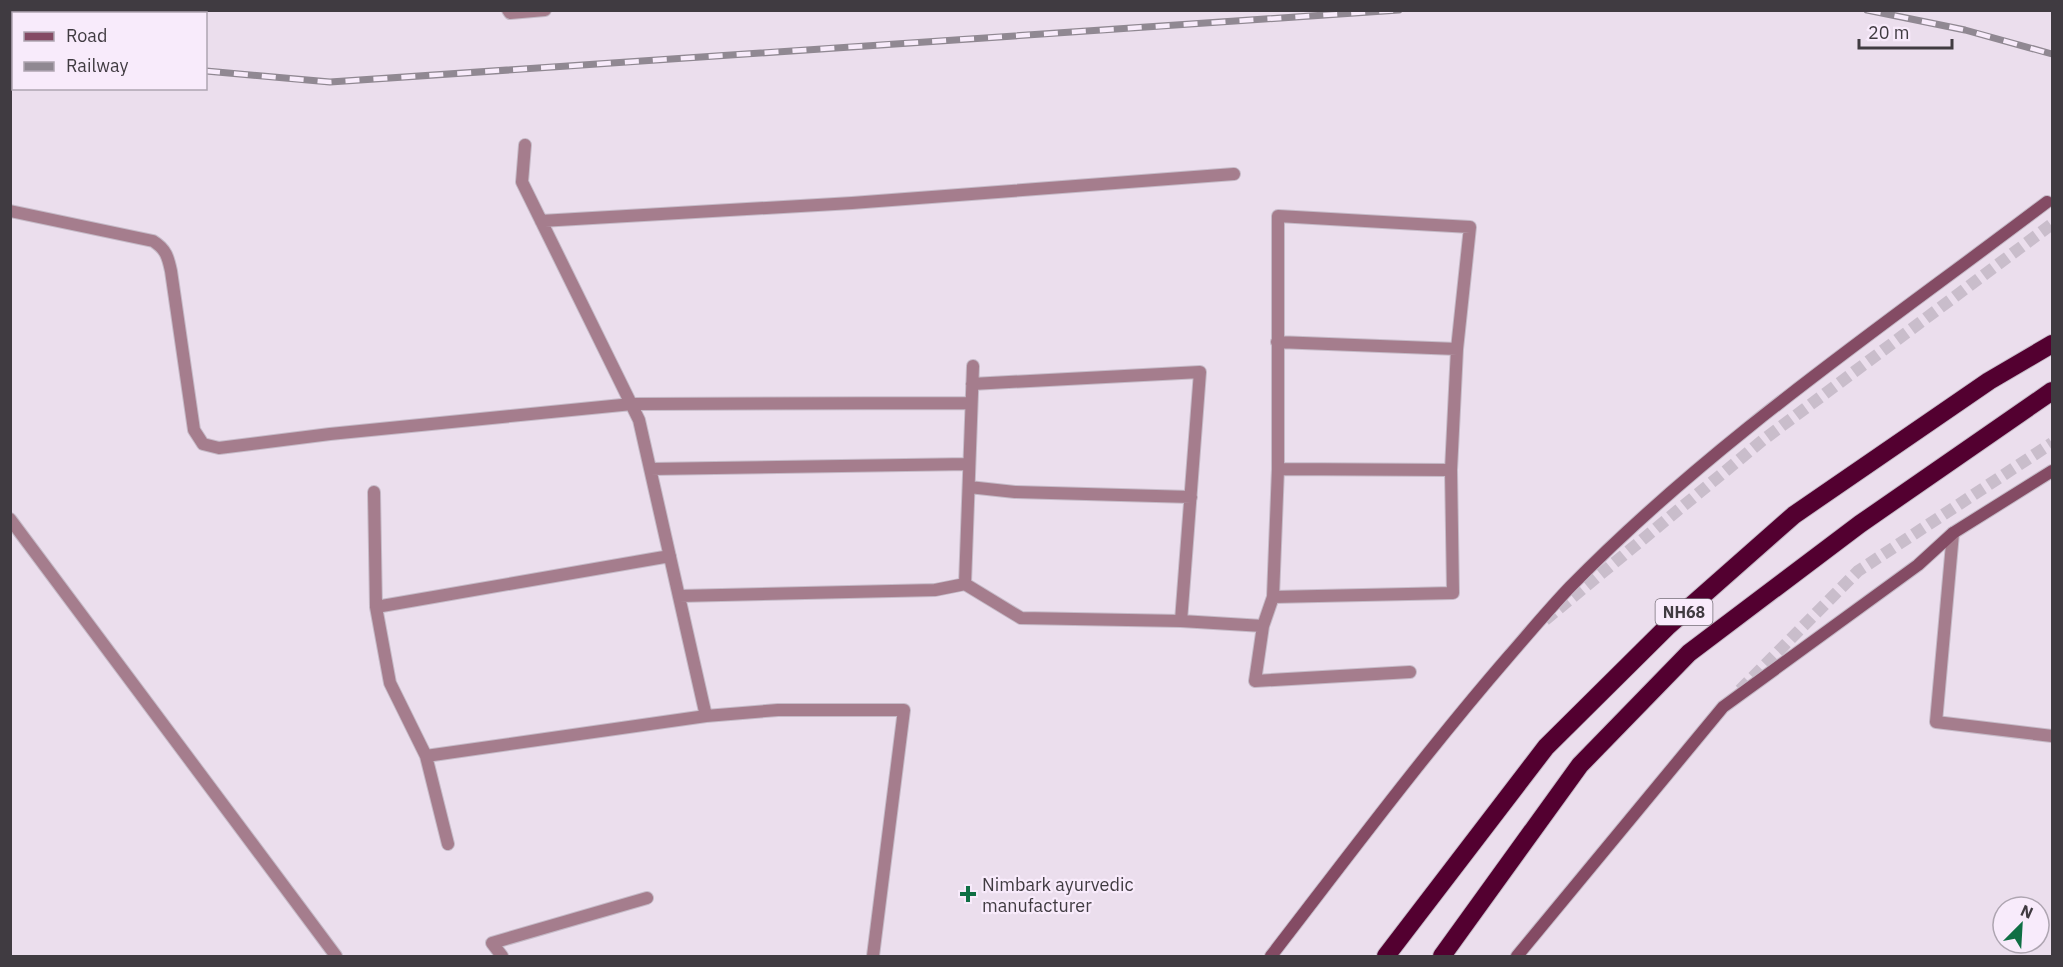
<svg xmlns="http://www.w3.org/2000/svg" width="2063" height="967" viewBox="0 0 2063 967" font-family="'IBM Plex Sans',sans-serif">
<rect width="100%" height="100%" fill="#ebdeed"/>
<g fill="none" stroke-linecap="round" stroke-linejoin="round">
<path stroke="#c9bdcb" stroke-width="12" stroke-dasharray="12 6" stroke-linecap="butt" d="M 1545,620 L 1763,440 L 2052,224
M 1740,690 L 1858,571 L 2052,443"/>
<g stroke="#c5bac7" stroke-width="14">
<path id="lane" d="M 508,10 L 510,13 L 545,10"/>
</g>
<g stroke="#c5bac7" stroke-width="14">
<path id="street" d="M 525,145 L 522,182 L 639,420 L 706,716 L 778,710 L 904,710 L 873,956
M 10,211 L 153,241 C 166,249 168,257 171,271 L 194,430 L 203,444 L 219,448 L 330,434 L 632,404 L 971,403
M 541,221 L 852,203 L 1234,174
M 1277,342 L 1457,349 L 1451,470
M 972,384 L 1200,372 L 1181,621
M 650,469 L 969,464
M 969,487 L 1015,492 L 1191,497
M 374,492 L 376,607 L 390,683 L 426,756 L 448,844
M 10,519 L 336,956
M 1953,533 L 1936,722 L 2052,736
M 965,584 L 1021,618 L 1181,621 L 1263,626 L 1255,681 L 1410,672
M 679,596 L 935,590 L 965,584 L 973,366
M 1273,597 L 1453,593 L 1451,470 L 1278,469
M 376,607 L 670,556
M 1263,626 L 1273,597 L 1278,469 L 1278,216 L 1470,227 L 1457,349
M 426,756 L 706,716
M 502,956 L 492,943 L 647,898"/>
</g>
<g stroke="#c5bac7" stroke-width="14">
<path id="secondary" d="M 1271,956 C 1349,855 1425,753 1509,656 C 1529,633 1549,609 1570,587 C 1714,440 1885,325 2047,202
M 1517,956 L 1723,707 L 1918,565 L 1953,533 L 2052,471"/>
</g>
<g stroke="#c5bac7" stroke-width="20">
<path id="highway" d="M 1386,956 L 1546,747 L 1667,627 L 1794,515 L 1989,381 L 2052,344
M 1442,956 L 1580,765 L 1689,653 L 1860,524 L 2052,391"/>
</g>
<use href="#lane" stroke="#a57d8d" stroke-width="12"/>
<use href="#street" stroke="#a57d8d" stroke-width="12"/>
<use href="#secondary" stroke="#844b64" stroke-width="12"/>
<use href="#highway" stroke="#530030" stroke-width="18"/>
<g stroke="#908892" stroke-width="7">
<path id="rail" d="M 1867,10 L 1965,30 L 2052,54
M 10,40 L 14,40
M 206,71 L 330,82 L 1399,10"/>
</g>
<use href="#rail" stroke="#f8ebfb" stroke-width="4.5" stroke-dasharray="14" stroke-linecap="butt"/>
</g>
<path fill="#0f6f44" stroke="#f8ebfb" stroke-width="2" d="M965 885h6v6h6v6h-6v6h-6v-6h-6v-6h6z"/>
<g text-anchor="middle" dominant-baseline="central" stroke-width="4.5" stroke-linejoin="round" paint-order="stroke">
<rect fill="#f8ebfb" stroke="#777079" stroke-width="1.5" x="1655.5" y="599" width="57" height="26" rx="4.5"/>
<g font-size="16" font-weight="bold" fill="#403b41">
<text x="1684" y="612">NH68</text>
</g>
<g font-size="18" fill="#403b41" stroke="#f8ebfb" text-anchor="start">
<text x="982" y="884">Nimbark ayurvedic<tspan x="982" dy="21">manufacturer</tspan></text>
</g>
</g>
<rect width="2063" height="967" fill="none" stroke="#403b41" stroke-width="24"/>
<rect x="12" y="12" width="195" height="78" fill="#f8ebfb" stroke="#aea5b1" stroke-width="1.5"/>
<rect x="24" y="32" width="30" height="9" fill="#844b64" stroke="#aea5b1" stroke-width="1.5"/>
<text x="66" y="42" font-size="18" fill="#403b41">Road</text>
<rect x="24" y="62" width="30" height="9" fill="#908892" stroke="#aea5b1" stroke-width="1.5"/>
<text x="66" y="72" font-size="18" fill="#403b41">Railway</text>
<g transform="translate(2021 925) rotate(24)"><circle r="28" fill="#f8ebfb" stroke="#aea5b1" stroke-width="1.5"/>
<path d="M0-4.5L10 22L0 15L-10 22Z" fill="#0f6f44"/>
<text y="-9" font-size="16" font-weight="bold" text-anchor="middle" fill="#403b41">N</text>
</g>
<path d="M1859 39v9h93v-9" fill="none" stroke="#403b41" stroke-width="3"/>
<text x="1868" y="39" font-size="18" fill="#403b41" stroke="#f8ebfb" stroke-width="4.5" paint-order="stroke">20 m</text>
</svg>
